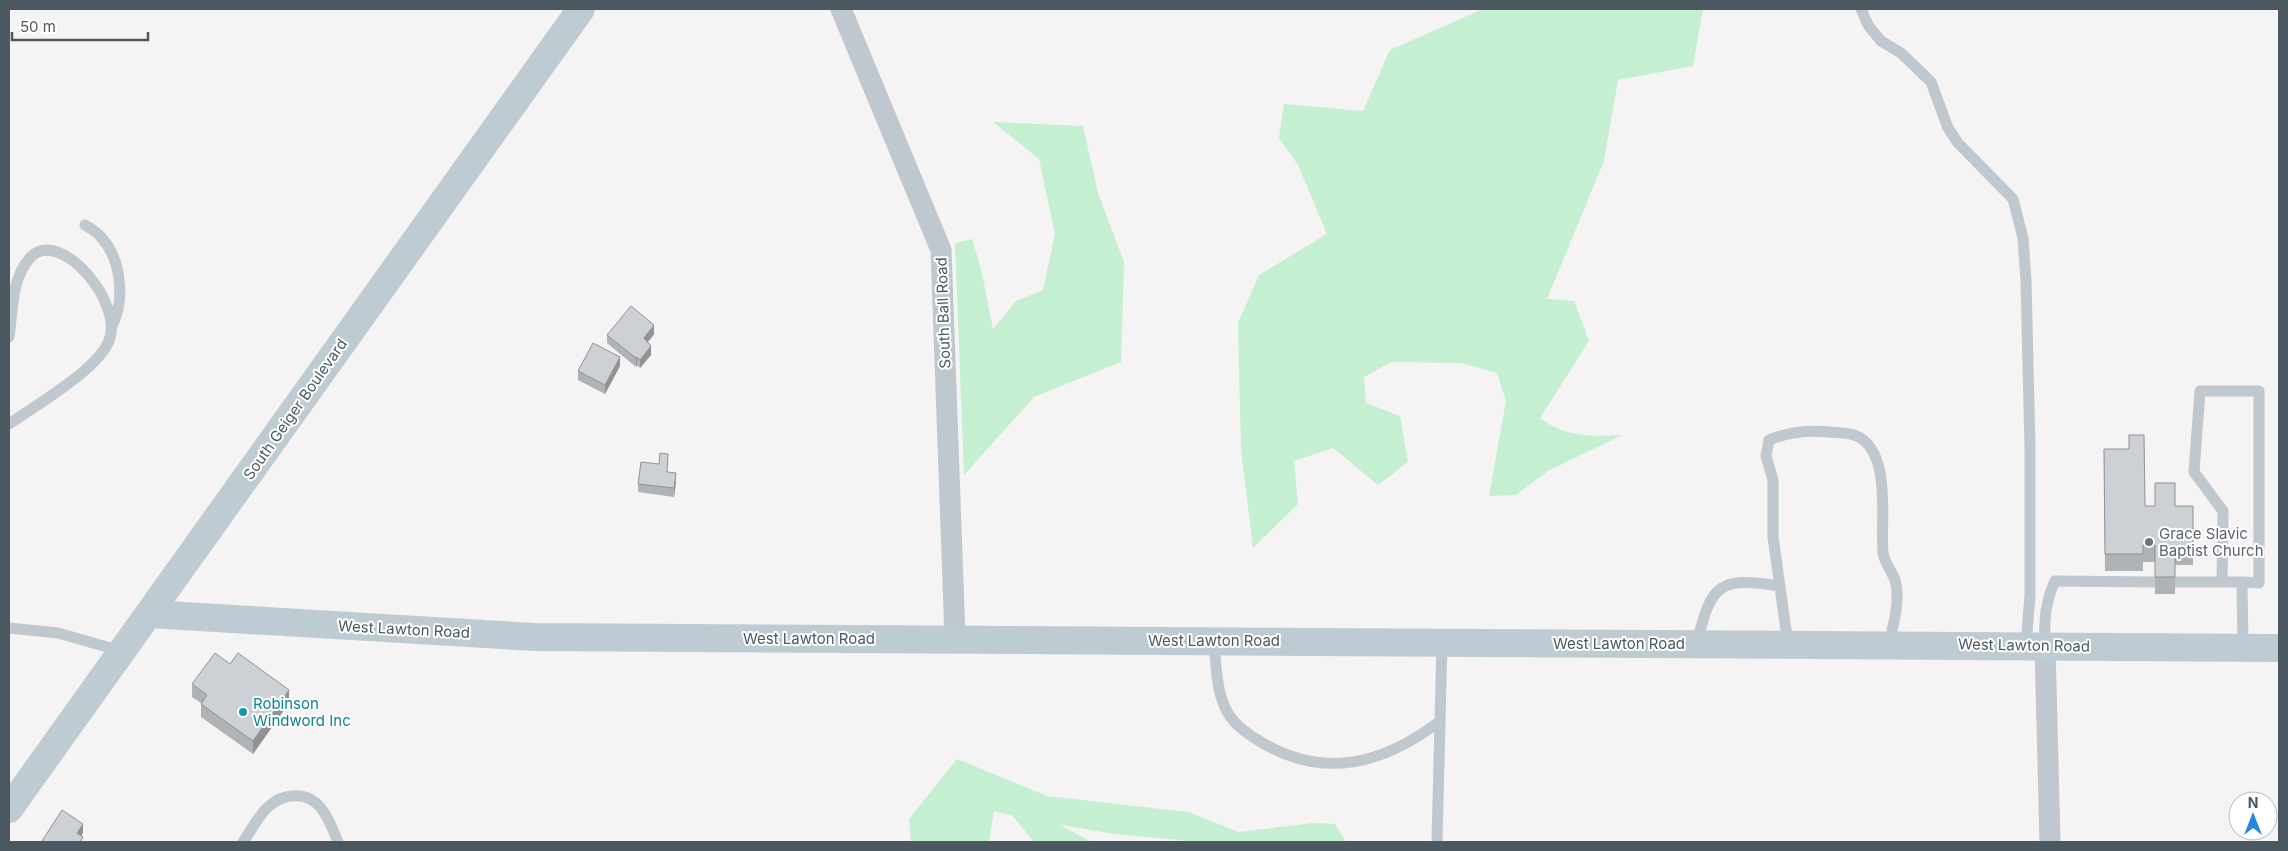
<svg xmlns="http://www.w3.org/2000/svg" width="2288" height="851" viewBox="0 0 2288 851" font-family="Inter,sans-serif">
<rect width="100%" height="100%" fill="#f5f3f3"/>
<path fill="#c4efd1" d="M 1483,9 L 1703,9 L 1693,66 L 1618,80 L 1604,161 L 1547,299 L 1574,301 L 1589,341 L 1540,418 C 1564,437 1593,437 1622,435 L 1548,471 L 1516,495 L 1489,496 L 1506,401 L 1497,373 L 1461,363 L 1391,362 L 1364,377 L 1366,403 L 1400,416 L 1408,462 L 1378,485 L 1333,448 L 1294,461 L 1298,504 L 1253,548 L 1241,449 L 1238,323 L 1259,275 L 1327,234 L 1298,165 L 1279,138 L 1284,104 L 1363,111 L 1390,50 Z
M 993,122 L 1083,126 L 1098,193 L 1124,262 L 1121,362 L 1034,397 L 964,475 L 955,243 L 972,239 L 981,269 L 993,329 L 1016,301 L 1043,290 L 1055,234 L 1039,159 Z
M 957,759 L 1047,796 L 1188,812 L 1239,832 L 1313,823 L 1335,824 L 1346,842 L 1199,842 L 1115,834 L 1060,825 L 1092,842 L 1034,842 L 1013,816 L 994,811 L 989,842 L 911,842 L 909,819 Z"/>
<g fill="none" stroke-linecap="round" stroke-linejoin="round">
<path stroke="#bfc8ce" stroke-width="11" d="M 1861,9 L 1868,25 L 1881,41 L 1901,53 L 1931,82 L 1948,128 L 1958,143 L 2013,199 L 2023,238 L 2026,281 L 2030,449 L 2030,595 L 2026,645
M 85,225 C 91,229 97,232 101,237 C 121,259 125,298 113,324
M 9,337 C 13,311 11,279 30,258 C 59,225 127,305 108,343 C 94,372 36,405 9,424
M 2175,582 L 2242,582 L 2243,648
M 2222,582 L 2223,511 L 2194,472 L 2200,391 L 2259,391 L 2259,583 L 2242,582
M 9,628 L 58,633 L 121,651
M 1214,642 C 1216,662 1216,686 1224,705 C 1230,722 1246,733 1261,742 C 1324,780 1384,764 1440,721
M 1697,643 C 1711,585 1718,576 1779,586
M 1788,644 L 1773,537 L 1773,480 L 1766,456 L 1769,440 C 1788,432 1808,430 1829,432 C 1839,433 1850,432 1859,437 C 1892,456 1880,522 1883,552 C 1884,563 1892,571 1895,580 C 1901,600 1893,625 1889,644
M 2045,646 C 2044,622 2045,602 2055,581 L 2155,582
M 243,842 C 251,831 258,816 268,807 C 283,793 306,791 320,807 C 328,816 334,832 338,842
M 1437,842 L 1442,643"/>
<path stroke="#bfc8ce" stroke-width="21" d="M 841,9 L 941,250 L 955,638
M 2045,646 L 2050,842"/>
<path stroke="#bfcbd3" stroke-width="28" d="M 149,614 L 534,637 L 2279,648
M 9,809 L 581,9"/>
</g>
<path fill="#b0b3b6" d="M 654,334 L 648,342 L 651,355 L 640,368 L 637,365 L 636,367 L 607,343 L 607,335 Z
M 620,366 L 605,394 L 578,380 L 578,371 Z
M 2104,449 L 2145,506 L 2193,506 L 2193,565 L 2175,565 L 2175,594 L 2155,594 L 2155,562 L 2143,562 L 2143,571 L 2105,571 Z
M 668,463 L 667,472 L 676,482 L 674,497 L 638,492 L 638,484 Z
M 230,664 L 289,703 L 253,754 L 201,717 L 201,703 L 192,697 L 192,684 Z"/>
<path fill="#909294" d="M 654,325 L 654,334 L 644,347 L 644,338 Z
M 651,346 L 651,355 L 640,368 L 640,360 Z
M 620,357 L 620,366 L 605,394 L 605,385 Z
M 637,357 L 637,365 L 636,367 L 636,358 Z
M 676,473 L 676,482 L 674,497 L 674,488 Z
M 289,690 L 289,703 L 253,754 L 253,741 Z
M 83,824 L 83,833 L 77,842 L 77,833 Z"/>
<path fill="#cdd0d4" stroke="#909294" d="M 631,306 L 654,325 L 644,338 L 651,346 L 640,360 L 637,357 L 636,358 L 607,335 Z
M 593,343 L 620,357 L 605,385 L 578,371 Z
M 2129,435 L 2144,435 L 2145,506 L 2155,506 L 2155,483 L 2175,483 L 2175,506 L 2193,506 L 2193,548 L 2175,548 L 2175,577 L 2155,577 L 2155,545 L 2143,545 L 2143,554 L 2105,554 L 2104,449 L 2129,449 Z
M 660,453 L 668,454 L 667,472 L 676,473 L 674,488 L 638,484 L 641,462 L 659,464 Z
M 215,653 L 230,664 L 238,653 L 289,690 L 253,741 L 201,704 L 207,695 L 192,684 Z
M 62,810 L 83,824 L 77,833 L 83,837 L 80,842 L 44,842 L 42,841 Z"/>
<circle fill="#6b7280" stroke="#fff" stroke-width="2" cx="2149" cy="542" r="5"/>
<circle fill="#0f9aa8" stroke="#fff" stroke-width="2" cx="243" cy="712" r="5"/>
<g text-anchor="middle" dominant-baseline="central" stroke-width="4" stroke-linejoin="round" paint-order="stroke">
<g font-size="15" fill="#4b585f" stroke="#fff">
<text transform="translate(943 313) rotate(-92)">South Ball Road</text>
<text transform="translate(295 409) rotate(-55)">South Geiger Boulevard</text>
<text transform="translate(404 629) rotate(3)">West Lawton Road</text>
<text x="809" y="638">West Lawton Road</text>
<text x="1214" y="640">West Lawton Road</text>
<text x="1619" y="643">West Lawton Road</text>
<text transform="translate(2024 645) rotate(1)">West Lawton Road</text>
</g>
<g font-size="15" fill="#5b616d" stroke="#fff" text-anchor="start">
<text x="2159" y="533">Grace Slavic<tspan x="2159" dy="17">Baptist Church</tspan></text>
</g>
<g font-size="15" fill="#0d838f" stroke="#fff" text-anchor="start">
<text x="253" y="703">Robinson<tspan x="253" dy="17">Windword Inc</tspan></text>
</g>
</g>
<rect width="2288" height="851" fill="none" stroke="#4b585f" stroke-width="20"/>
<g transform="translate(2253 816)"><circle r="24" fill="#ffffff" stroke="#b7bcbf"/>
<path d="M0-4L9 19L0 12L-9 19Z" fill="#2387df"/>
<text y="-8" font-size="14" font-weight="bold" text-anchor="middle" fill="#4b585f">N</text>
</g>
<path d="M12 32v8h136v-8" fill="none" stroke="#4b585f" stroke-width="2.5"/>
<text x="20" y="32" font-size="15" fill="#4b585f" stroke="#ffffff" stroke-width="4" paint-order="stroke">50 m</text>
</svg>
